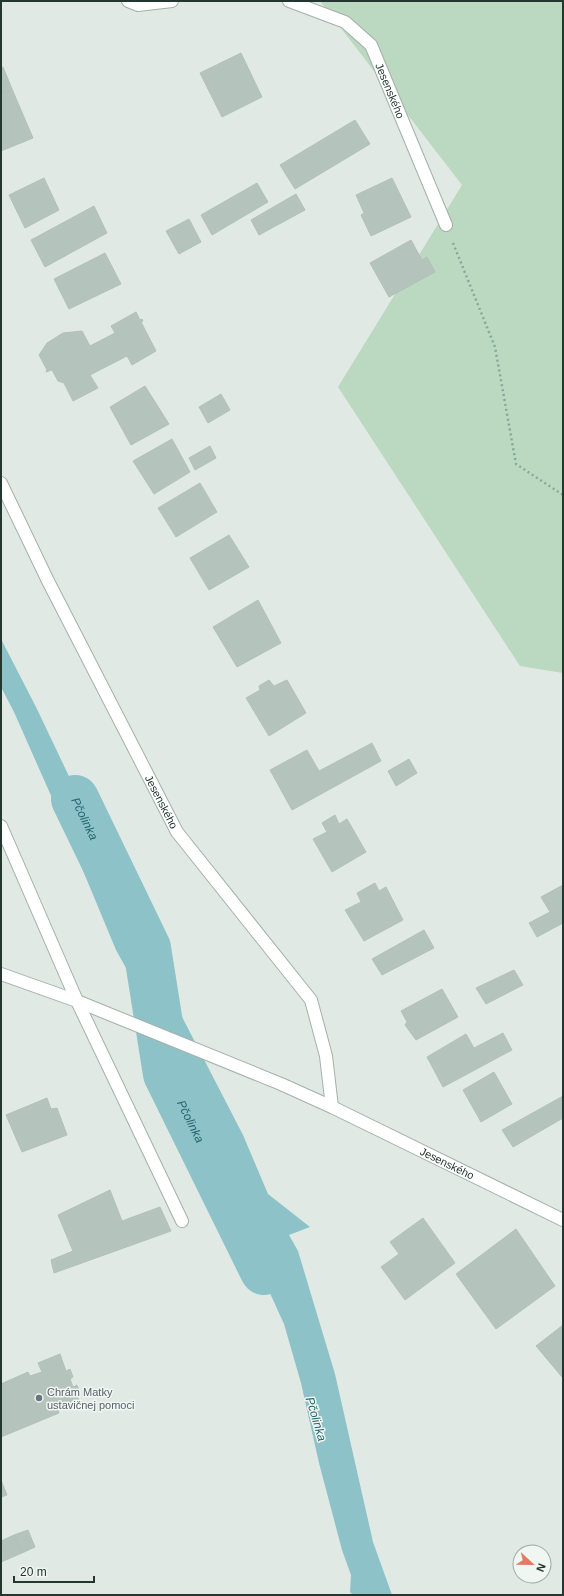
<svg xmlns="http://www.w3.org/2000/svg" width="564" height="1596" viewBox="0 0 564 1596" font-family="Helvetica,sans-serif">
<rect width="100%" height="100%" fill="#e0e9e4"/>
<path fill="#bbd8c1" d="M 320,1 L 563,1 L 563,673 L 520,666 L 338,387 L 462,185 Z"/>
<path fill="#8dc3c8" d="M 1,639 L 36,707 L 86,812 L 137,943 L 179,1011 L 243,1135 L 268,1194 L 310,1227 L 289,1235 L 298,1251 L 335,1374 L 373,1542 L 392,1595 L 353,1595 L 350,1592 L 351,1575 L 342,1550 L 319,1463 L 301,1383 L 284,1324 L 250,1249 L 231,1256 L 219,1224 L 243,1205 L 222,1141 L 116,950 L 64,825 L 14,712 L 1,687 Z"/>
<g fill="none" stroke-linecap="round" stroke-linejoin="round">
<path stroke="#8dc3c8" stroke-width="48" id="s1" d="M 75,799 L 147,948 L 167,1074 L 264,1271"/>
</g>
<path fill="#b5c3bd" stroke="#b3c1ba" d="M 241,53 L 262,97 L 222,117 L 200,73 Z
M 3,67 L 12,89 L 1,94 L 1,68 Z
M 12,89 L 33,138 L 1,151 L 1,94 Z
M 355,120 L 370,144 L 295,189 L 280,165 Z
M 44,178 L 59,210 L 25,228 L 9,195 Z
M 392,178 L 411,217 L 371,236 L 361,215 L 364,213 L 356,195 Z
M 257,183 L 268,202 L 212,235 L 201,215 Z
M 296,194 L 305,210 L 259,235 L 251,220 Z
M 94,206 L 107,233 L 45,267 L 31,240 Z
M 189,219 L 201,242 L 179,254 L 166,231 Z
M 411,240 L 422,260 L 427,257 L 435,272 L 389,297 L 370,263 Z
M 105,253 L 121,284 L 69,309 L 54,279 Z
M 136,312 L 140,320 L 142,319 L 143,321 L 141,322 L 156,351 L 132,365 L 127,356 L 90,375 L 98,388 L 73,401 L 64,383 L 58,381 L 52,370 L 46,372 L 47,370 L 39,355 L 47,343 L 63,333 L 82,331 L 90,346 L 115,333 L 111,326 Z
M 145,386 L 169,424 L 131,445 L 110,407 Z
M 221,394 L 230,410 L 208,423 L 199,407 Z
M 172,439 L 190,472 L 154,494 L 133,461 Z
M 210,446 L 216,458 L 195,470 L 189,458 Z
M 200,483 L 217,512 L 176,537 L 158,508 Z
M 229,535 L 249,567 L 209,590 L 190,558 Z
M 258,600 L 281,643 L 237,667 L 213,627 Z
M 269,680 L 274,686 L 287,680 L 306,713 L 269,736 L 246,698 L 260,690 L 259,686 Z
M 372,743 L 381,761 L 292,810 L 270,770 L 307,750 L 319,771 Z
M 409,759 L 417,773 L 396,786 L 388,771 Z
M 335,815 L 339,824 L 347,819 L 366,852 L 332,872 L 313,839 L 327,832 L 322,823 Z
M 375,883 L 379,891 L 386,887 L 403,920 L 364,941 L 345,910 L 361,902 L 357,893 Z
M 563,885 L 563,923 L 537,937 L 529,923 L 550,912 L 541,897 Z
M 424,930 L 434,948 L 382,975 L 372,959 Z
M 514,970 L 523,985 L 486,1004 L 476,988 Z
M 442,989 L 458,1017 L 416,1040 L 405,1025 L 407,1022 L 401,1011 Z
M 503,1033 L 512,1050 L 443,1087 L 427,1057 L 466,1034 L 474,1048 Z
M 494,1072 L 512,1104 L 481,1122 L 463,1090 Z
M 563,1096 L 563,1118 L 513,1147 L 502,1130 Z
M 47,1098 L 51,1109 L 57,1108 L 67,1135 L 22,1152 L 6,1115 Z
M 110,1190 L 122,1221 L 160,1207 L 171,1231 L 54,1273 L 51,1260 L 73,1251 L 58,1215 Z
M 423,1218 L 455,1263 L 405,1300 L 381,1267 L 399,1254 L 390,1242 Z
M 516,1229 L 555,1286 L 496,1329 L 456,1274 Z
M 563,1325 L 563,1376 L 562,1377 L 536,1346 Z
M 60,1354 L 66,1371 L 70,1369 L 73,1377 L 70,1379 L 73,1387 L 77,1385 L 80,1393 L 77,1395 L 79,1401 L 72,1404 L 72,1402 L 57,1408 L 59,1413 L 1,1437 L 1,1384 L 28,1372 L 30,1376 L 42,1372 L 38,1363 Z
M 1,1480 L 7,1495 L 1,1497 Z
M 28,1530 L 35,1547 L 22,1553 L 14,1535 Z
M 14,1535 L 22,1553 L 1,1562 L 1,1541 Z"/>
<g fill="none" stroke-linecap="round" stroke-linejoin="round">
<g stroke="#a4b0aa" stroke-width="14">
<path id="service" d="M 1,826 L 77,1001"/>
</g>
<g stroke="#a4b0aa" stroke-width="14">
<g id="minor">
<path d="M 128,1 L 138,5 L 172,1"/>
<path id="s2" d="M 289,1 L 345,22 L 371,45 L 446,225"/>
<path id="s3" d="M 1,483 L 48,581 L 177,832 L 311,1000 L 326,1056 L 332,1107"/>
<path d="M 77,1001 L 182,1221"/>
</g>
</g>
<g stroke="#a4b0aa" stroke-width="14">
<g id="tertiary">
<path id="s4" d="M 1,974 L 77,1001 L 281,1084 L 332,1107 L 563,1220"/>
</g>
</g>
<path stroke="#84a99b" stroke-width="2.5" stroke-dasharray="2 3" stroke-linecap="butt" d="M 453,243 L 495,347 L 516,464 L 563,495"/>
<use href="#service" stroke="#fff" stroke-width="12"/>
<use href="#minor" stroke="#fff" stroke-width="12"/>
<use href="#tertiary" stroke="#fff" stroke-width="12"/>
</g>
<circle fill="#6b7280" stroke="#f0f6f2" stroke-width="1.5" cx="39" cy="1398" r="4"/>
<g text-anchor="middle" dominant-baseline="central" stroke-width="3" stroke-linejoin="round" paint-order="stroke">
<g font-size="11" fill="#233730" stroke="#f0f6f2">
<text stroke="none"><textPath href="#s2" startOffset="144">Jesenského</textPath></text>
<text stroke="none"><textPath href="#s3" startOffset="357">Jesenského</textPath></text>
<text stroke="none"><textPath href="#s4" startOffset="485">Jesenského</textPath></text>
</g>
<g font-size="11" fill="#5b616d" stroke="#f0f6f2" text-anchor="start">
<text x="47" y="1392">Chrám Matky<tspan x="47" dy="13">ustavičnej pomoci</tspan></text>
</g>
<g font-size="12" font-style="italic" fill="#24646b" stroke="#f0f6f2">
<text stroke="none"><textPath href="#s1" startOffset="22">Pčolinka</textPath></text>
<text stroke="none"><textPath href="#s1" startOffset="346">Pčolinka</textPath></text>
<text transform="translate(316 1419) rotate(73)">Pčolinka</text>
</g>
</g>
<rect width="564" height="1596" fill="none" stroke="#233730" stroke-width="4"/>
<g transform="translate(532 1564) rotate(112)"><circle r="19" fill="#f0f6f2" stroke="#9eaaa4"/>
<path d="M0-3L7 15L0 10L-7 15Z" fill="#e17b65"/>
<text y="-6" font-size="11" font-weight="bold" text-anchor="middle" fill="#233730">N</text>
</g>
<path d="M14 1576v6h80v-6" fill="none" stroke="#233730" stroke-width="2"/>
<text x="20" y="1576" font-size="12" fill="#233730" stroke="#f0f6f2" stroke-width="3" paint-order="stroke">20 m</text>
</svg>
